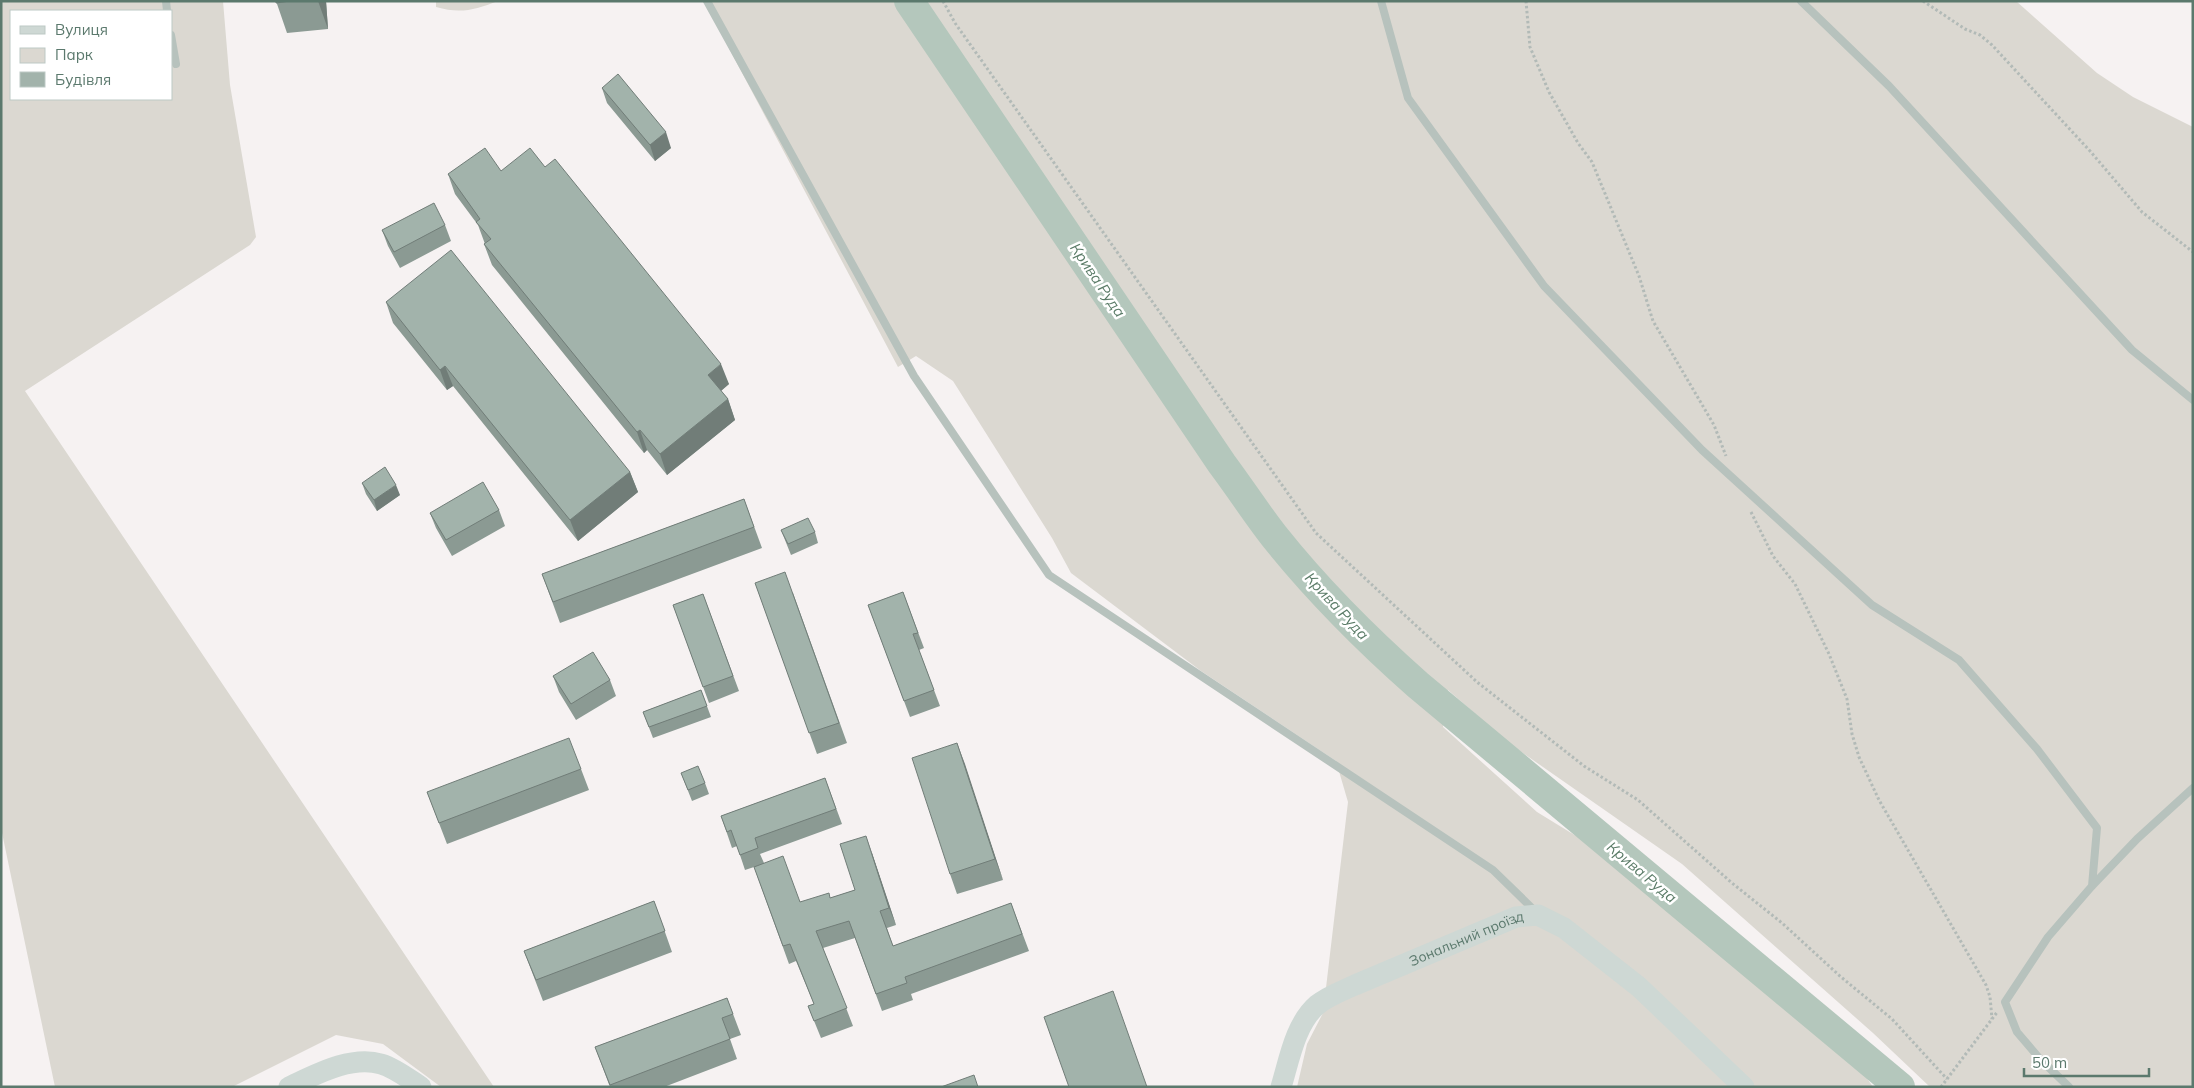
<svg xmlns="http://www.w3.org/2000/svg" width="2194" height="1088" viewBox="0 0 2194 1088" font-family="Mulish,sans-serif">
<rect width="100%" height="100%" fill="#f6f2f2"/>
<path fill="#dbd8d1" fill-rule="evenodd" d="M 1,1 L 223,1 L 230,85 L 256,237 L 250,245 L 25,391 L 494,1087 L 441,1087 L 383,1044 L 336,1035 L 232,1087 L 55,1087 L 1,828 ZM 11,11 L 171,11 L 171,99 L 11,99 Z
M 436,1 L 498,1 C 475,10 460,14 436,7 Z
M 704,1 L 2016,1 L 2097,73 L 2133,97 L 2193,127 L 2193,1087 L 1930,1087 L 1873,1033 L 1682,864 L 1510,744 L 1448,690 L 1443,727 L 1537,812 L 1625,866 L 1722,951 L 1859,1067 L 1873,1087 L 1297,1087 L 1307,1044 L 1323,1013 L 1348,802 L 1336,761 L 1201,671 L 1071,573 L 1052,538 L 953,381 L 916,356 L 898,367 Z"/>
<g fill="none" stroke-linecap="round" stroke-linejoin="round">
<path stroke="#b4c7bc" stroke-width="30" d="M 909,1 L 1222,464 C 1240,488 1256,513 1274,536 C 1317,590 1366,639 1418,685 L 1900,1087"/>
<path stroke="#b2bab7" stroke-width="3" stroke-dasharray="2.5 2.5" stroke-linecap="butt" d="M 943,1 L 955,23 L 1316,533 L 1477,682 L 1584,766 L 1638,800 L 1732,883 L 1782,923 L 1841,977 L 1892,1019 L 1947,1079
M 1526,1 L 1530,47 L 1549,92 L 1578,143 L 1592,162 L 1639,276 L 1653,321 L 1714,425 L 1726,456
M 1923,1 L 1965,29 L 1980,35 L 1992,45 L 2090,151 L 2142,212 L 2193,252
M 1751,512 L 1773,556 L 1795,584 L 1829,654 L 1847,699 L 1852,734 L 1859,757 L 1879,800 L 1986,985 L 1990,997 L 1992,1019
M 1941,1087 L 1998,1011"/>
<path stroke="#b7c2bd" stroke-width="8" d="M 166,1 L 167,11
M 707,1 L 914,376 L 1049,575 L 1493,870 L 1535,911
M 1381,1 L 1408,98 L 1544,286 L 1702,450 L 1872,605 L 1959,660 L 2037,749 L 2097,828 L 2092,886
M 1801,1 L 1889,86 L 2132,350 L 2193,400
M 171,35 L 176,64
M 2069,1087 L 2040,1059 L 2017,1032 L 2005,1002 L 2048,937 L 2092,886 L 2137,839 L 2193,788"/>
<g stroke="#ced8d4" stroke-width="21">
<path d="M 289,1087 C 315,1075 351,1055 381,1064 C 395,1068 409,1079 421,1087"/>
<path id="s1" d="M 1281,1087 C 1289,1061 1295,1024 1317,1005 C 1328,996 1342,991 1355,985 L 1516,917 L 1538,915 L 1564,928 L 1639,987 L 1744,1087"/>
</g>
</g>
<path fill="#8b9a93" d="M 276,1 L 326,1 L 328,29 L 287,33 Z
M 602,88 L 671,148 L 655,161 L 607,103 Z
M 545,167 L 729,384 L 721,391 L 728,399 L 735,420 L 667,475 L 647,450 L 644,453 L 492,265 L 484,244 L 485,244 L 478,225 L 455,194 L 448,174 L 501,171 Z
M 445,225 L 451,241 L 400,268 L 388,246 L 382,230 Z
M 386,302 L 630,472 L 638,492 L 578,541 L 453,386 L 447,390 L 393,323 Z
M 362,483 L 400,495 L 377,511 L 366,494 Z
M 744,499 L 762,548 L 560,623 L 542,574 Z
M 499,510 L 505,526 L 452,556 L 436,528 L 430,513 Z
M 781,530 L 815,532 L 818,543 L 791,555 Z
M 755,583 L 793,593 L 847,743 L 817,754 Z
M 903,592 L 924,648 L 919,650 L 940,706 L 910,717 L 868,605 Z
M 703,594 L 739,691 L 709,703 L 673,605 Z
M 553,676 L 610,680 L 616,696 L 576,720 L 559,692 Z
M 701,690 L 711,717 L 653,738 L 643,712 Z
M 957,743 L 1003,880 L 957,894 L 950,874 Z
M 581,769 L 589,790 L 447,844 L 427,792 Z
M 681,773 L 705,783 L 709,794 L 692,801 Z
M 825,778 L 842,824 L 760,854 L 764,863 L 800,902 L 830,898 L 855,890 L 872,853 L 896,925 L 887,928 L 893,946 L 1011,903 L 1029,951 L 911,994 L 913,1000 L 882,1011 L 855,938 L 823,948 L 853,1026 L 821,1038 L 808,1006 L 814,1004 L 796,961 L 789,964 L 754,867 L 745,870 L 737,846 L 732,848 L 721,816 Z
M 654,901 L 672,952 L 543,1001 L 524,951 Z
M 727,998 L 741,1035 L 730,1039 L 737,1059 L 664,1087 L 610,1087 L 595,1047 Z"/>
<path fill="#717d78" d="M 318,1 L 326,1 L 328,29 Z
M 666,132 L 671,148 L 655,161 L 650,145 Z
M 721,364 L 729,384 L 716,395 L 708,375 Z
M 445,366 L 453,386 L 447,390 L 440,370 Z
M 728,399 L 735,420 L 667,475 L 660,454 Z
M 640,430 L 647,450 L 644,453 L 637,432 Z
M 630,472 L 638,492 L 578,541 L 570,520 Z
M 396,485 L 400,495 L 377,511 L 374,500 Z
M 957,743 L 965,764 L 1003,880 L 995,859 Z
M 866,836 L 872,853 L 896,925 L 889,908 Z"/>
<path fill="#a2b3ab" stroke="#717d78" d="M 276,1 L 290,1 L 276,3 Z
M 618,74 L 666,132 L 650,145 L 602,88 Z
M 485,148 L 501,171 L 530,148 L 545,167 L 555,159 L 721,364 L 708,375 L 728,399 L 660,454 L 640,430 L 637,432 L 484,244 L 491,239 L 476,222 L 480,219 L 448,174 Z
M 434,203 L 445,225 L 394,252 L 382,230 Z
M 451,250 L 630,472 L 570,520 L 445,366 L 440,370 L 386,302 Z
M 385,467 L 396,485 L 374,500 L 362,483 Z
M 483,482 L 499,510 L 446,540 L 430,513 Z
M 744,499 L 754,527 L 553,602 L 542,574 Z
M 808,518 L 815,532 L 788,544 L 781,530 Z
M 785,572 L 839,723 L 809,733 L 755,583 Z
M 903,592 L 918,633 L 913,634 L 934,690 L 904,701 L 868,605 Z
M 703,594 L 733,676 L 703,687 L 673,605 Z
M 593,652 L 610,680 L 571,704 L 553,676 Z
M 701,690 L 707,706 L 649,727 L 643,712 Z
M 569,738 L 581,769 L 439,823 L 427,792 Z
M 957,743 L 995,859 L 950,874 L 912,758 Z
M 698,766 L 705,783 L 688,790 L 681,773 Z
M 825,778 L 836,809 L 755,838 L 758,848 L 740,855 L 731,830 L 727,832 L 721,816 Z
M 866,836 L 889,908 L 880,911 L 893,946 L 1011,903 L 1022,934 L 905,977 L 907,983 L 876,994 L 849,921 L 816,931 L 847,1008 L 814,1021 L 808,1006 L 814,1004 L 790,944 L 783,946 L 754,867 L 783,856 L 800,902 L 829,893 L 830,898 L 855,890 L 840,844 Z
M 654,901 L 665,931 L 536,980 L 524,951 Z
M 1113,991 L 1147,1087 L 1069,1087 L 1044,1017 Z
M 727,998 L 733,1014 L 722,1018 L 730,1039 L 610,1085 L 595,1047 Z
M 974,1075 L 978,1087 L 941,1087 Z"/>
<g text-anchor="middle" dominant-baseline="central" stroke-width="5" stroke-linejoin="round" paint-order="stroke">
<g font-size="14" fill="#5b796d" stroke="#fff">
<text stroke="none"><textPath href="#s1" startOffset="255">Зональний проїзд</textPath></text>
</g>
<g font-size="15" font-style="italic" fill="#5a7b67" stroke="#fff">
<text transform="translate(1098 280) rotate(56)">Крива Руда</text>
<text transform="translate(1337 606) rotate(47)">Крива Руда</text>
<text transform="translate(1642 872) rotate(40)">Крива Руда</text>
</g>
</g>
<rect width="2194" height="1088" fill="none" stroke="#5b796d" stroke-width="5"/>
<rect x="10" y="10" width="162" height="90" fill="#ffffff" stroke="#bdc9c5"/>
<rect x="20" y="26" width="25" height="8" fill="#ced8d4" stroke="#bdc9c5"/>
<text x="55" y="35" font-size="15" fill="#5b796d">Вулиця</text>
<rect x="20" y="48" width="25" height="15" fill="#dbd8d1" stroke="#bdc9c5"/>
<text x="55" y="60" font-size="15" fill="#5b796d">Парк</text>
<rect x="20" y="72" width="25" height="15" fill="#a2b3ab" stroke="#bdc9c5"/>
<text x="55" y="85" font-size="15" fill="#5b796d">Будівля</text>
<path d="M2024 1068v8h125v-8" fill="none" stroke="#5b796d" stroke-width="2.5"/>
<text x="2032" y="1068" font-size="15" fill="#5b796d" stroke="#ffffff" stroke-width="4" paint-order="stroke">50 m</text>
</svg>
